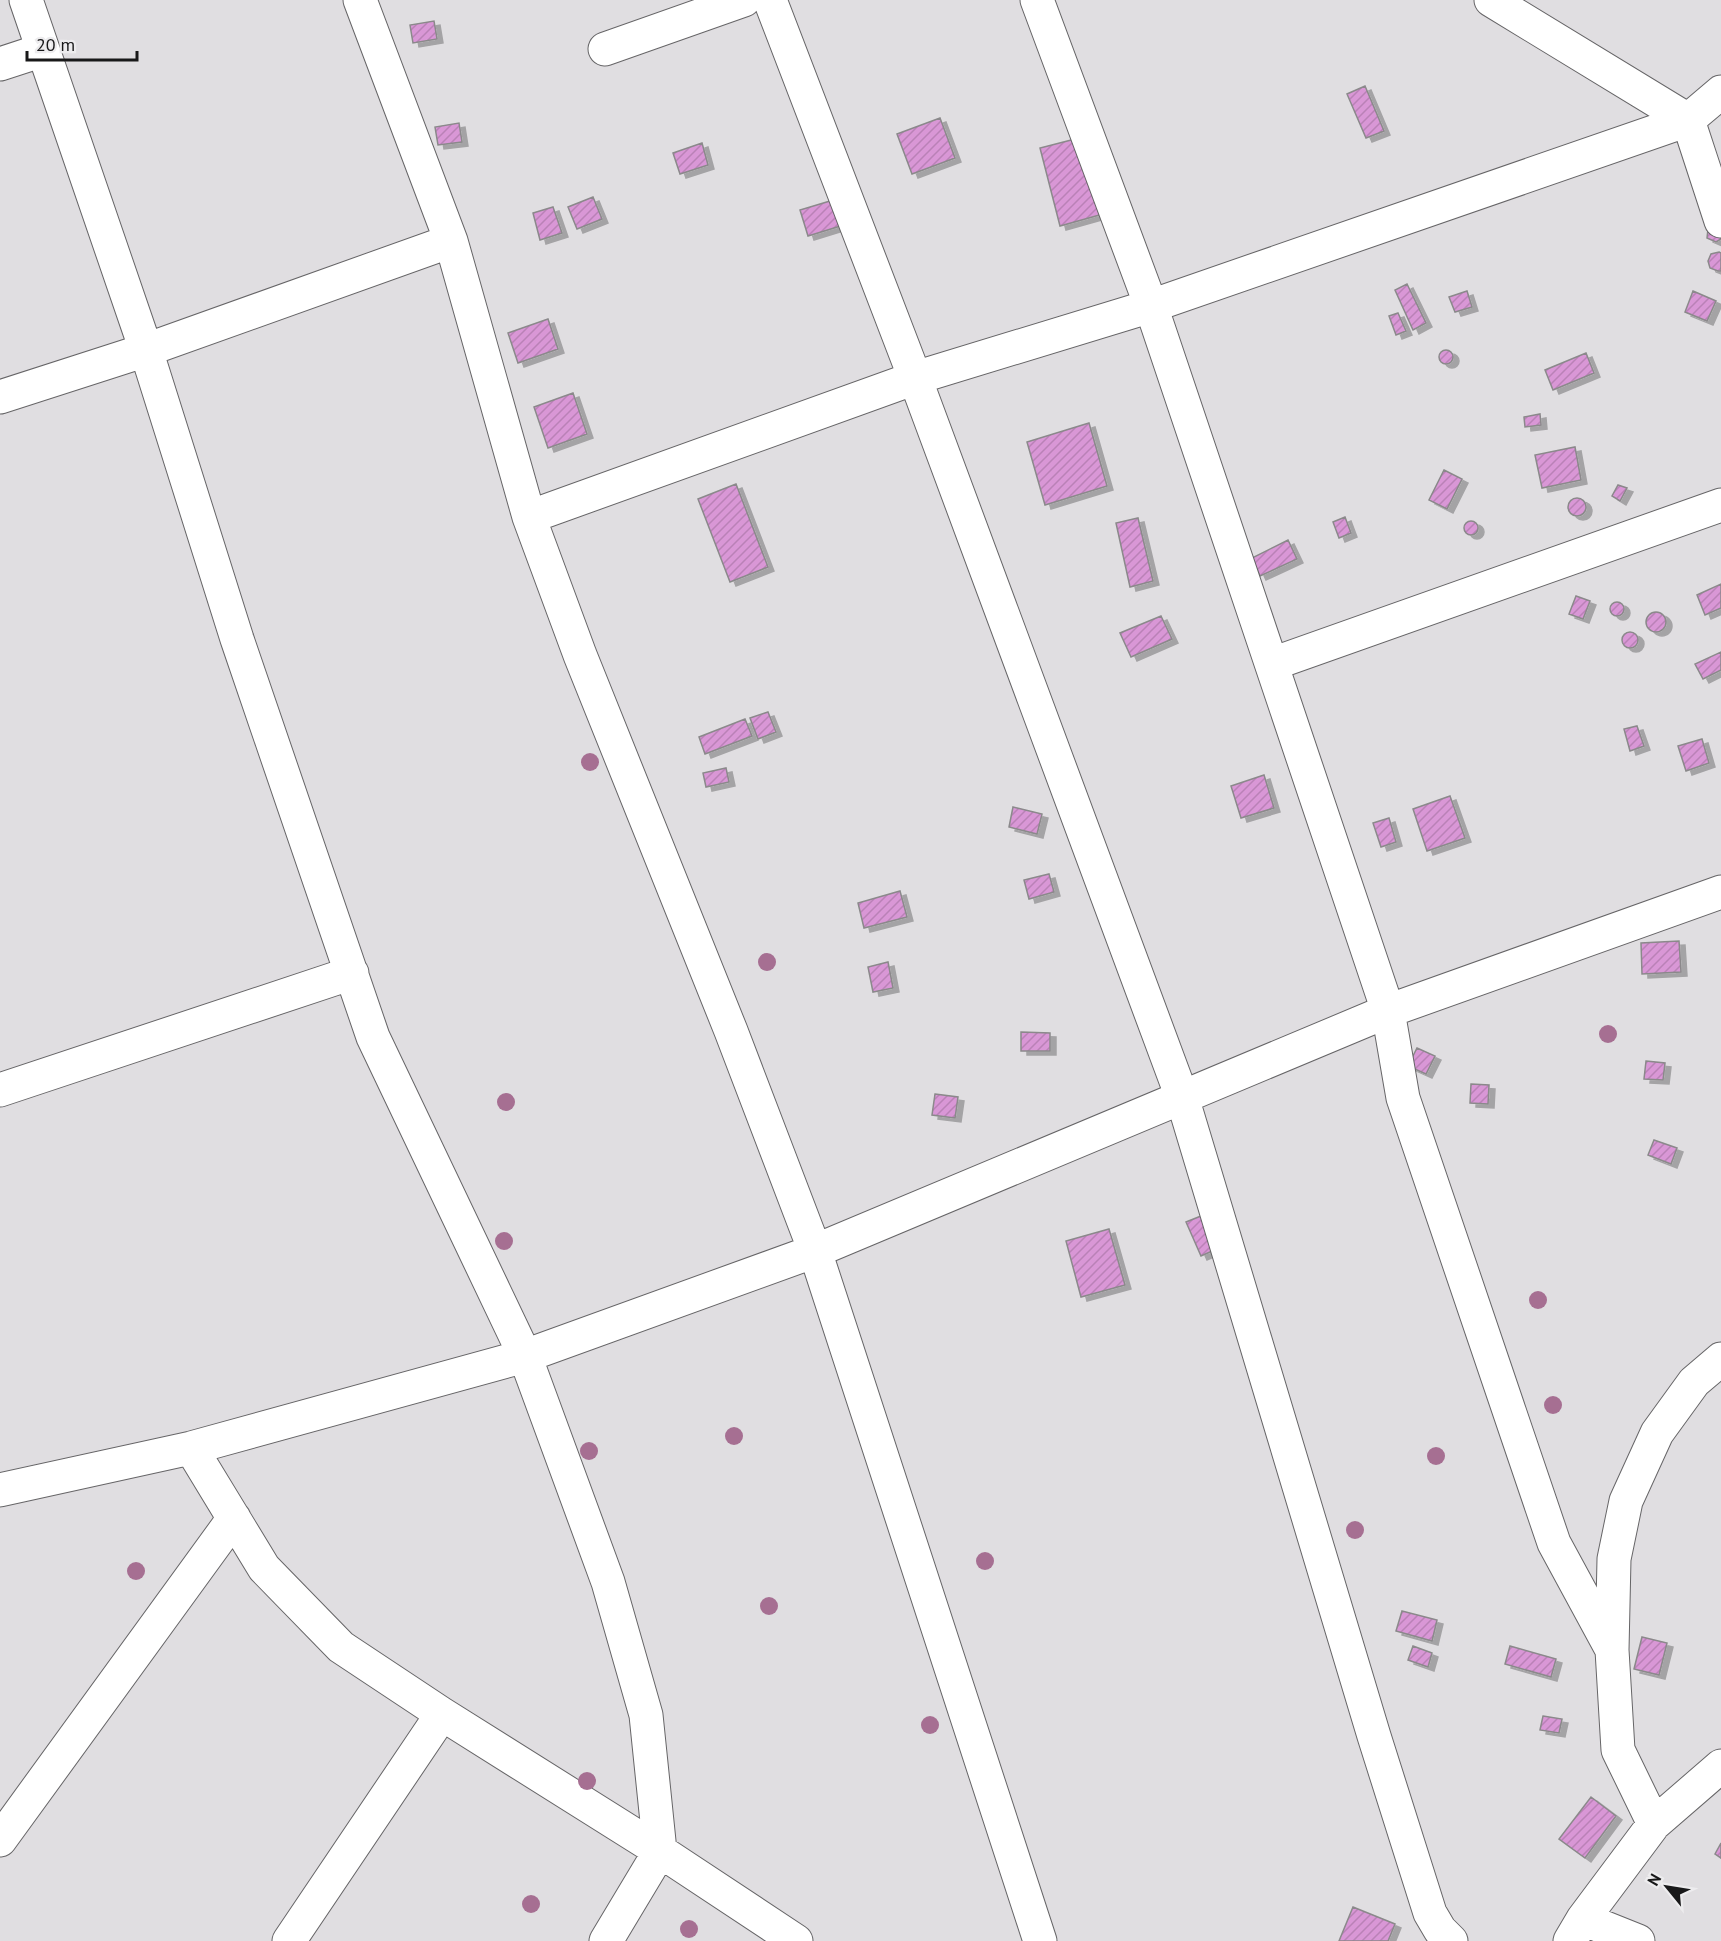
<svg xmlns="http://www.w3.org/2000/svg" width="1721" height="1941" viewBox="0 0 1721 1941" font-family="'PT Sans',sans-serif">
<defs>
<pattern id="building-hatch" width="6" height="6" patternUnits="userSpaceOnUse" patternTransform="scale(1.5)"><rect width="6" height="6" fill="#d997d6"/><path d="M-1 1l2-2M0 6l6-6M5 7l2-2" fill="none" stroke="#ba81b7"/></pattern>
<filter id="shadow"><feDropShadow dx="6" dy="4" stdDeviation="0" flood-color="#0004"/></filter>
</defs>
<rect width="100%" height="100%" fill="#e0dee1"/>
<path fill="url(#building-hatch)" stroke="#8b898b" stroke-width="1.5" filter="url(#shadow)" d="M 434,21 L 437,39 L 413,43 L 410,25 Z
M 1365,86 L 1384,131 L 1366,138 L 1347,94 Z
M 940,118 L 955,158 L 912,174 L 897,134 Z
M 459,123 L 462,142 L 438,145 L 435,127 Z
M 1083,137 L 1103,214 L 1060,226 L 1040,148 Z
M 702,143 L 708,165 L 680,174 L 673,153 Z
M 593,197 L 602,219 L 577,229 L 568,207 Z
M 840,198 L 847,224 L 808,236 L 800,210 Z
M 553,207 L 562,233 L 540,240 L 533,213 Z
M 1708,229 L 1721,229 L 1721,239 L 1716,242 L 1707,238 Z
M 1719,252 L 1721,253 L 1721,271 L 1718,271 L 1710,268 L 1708,261 L 1711,254 Z
M 1407,284 L 1426,323 L 1413,330 L 1395,290 Z
M 1467,291 L 1472,307 L 1455,312 L 1449,297 Z
M 1693,291 L 1716,301 L 1707,321 L 1685,312 Z
M 1398,313 L 1406,331 L 1396,335 L 1389,316 Z
M 548,319 L 558,349 L 518,363 L 508,333 Z
M1439 357a7 7 0 1 1 14 0a7 7 0 1 1-14 0Z
M 1586,353 L 1594,373 L 1553,390 L 1545,370 Z
M 573,393 L 587,434 L 548,448 L 534,407 Z
M 1540,414 L 1541,425 L 1525,427 L 1524,417 Z
M 1089,423 L 1107,486 L 1045,505 L 1027,442 Z
M 1575,447 L 1581,480 L 1542,488 L 1535,455 Z
M 1444,470 L 1462,479 L 1447,509 L 1429,500 Z
M 736,484 L 768,567 L 730,582 L 698,499 Z
M 1618,485 L 1627,488 L 1620,501 L 1612,496 Z
M1568 507a9 9 0 1 1 18 0a9 9 0 1 1-18 0Z
M 1345,517 L 1351,533 L 1339,538 L 1333,522 Z
M 1138,518 L 1153,581 L 1130,587 L 1116,523 Z
M1464 528a7 7 0 1 1 14 0a7 7 0 1 1-14 0Z
M 1288,540 L 1297,559 L 1260,576 L 1252,558 Z
M 1721,584 L 1721,608 L 1705,615 L 1697,595 Z
M 1576,596 L 1590,601 L 1583,619 L 1569,614 Z
M1610 609a7 7 0 1 1 14 0a7 7 0 1 1-14 0Z
M1646 622a10 10 0 1 1 20 0a10 10 0 1 1-20 0Z
M 1161,616 L 1172,639 L 1131,657 L 1120,633 Z
M1622 640a8 8 0 1 1 16 0a8 8 0 1 1-16 0Z
M 1721,652 L 1721,670 L 1703,679 L 1695,664 Z
M 768,712 L 776,732 L 758,739 L 750,718 Z
M 745,719 L 752,736 L 705,754 L 699,737 Z
M 1637,726 L 1644,746 L 1630,751 L 1624,729 Z
M 1702,739 L 1709,763 L 1686,771 L 1678,746 Z
M 726,768 L 729,782 L 706,787 L 703,773 Z
M 1264,775 L 1274,808 L 1241,818 L 1231,786 Z
M 1450,796 L 1465,838 L 1427,851 L 1413,809 Z
M 1013,807 L 1042,814 L 1037,834 L 1009,827 Z
M 1389,818 L 1396,842 L 1381,847 L 1373,823 Z
M 1049,874 L 1054,892 L 1029,899 L 1024,880 Z
M 900,891 L 907,917 L 864,928 L 858,903 Z
M 1679,941 L 1681,972 L 1642,974 L 1641,943 Z
M 888,962 L 893,988 L 873,992 L 868,967 Z
M 1021,1032 L 1050,1033 L 1050,1051 L 1021,1051 Z
M 1417,1048 L 1435,1056 L 1426,1074 L 1408,1066 Z
M 1646,1061 L 1665,1063 L 1663,1080 L 1644,1079 Z
M 1471,1084 L 1489,1085 L 1488,1104 L 1470,1103 Z
M 935,1094 L 958,1097 L 955,1118 L 932,1115 Z
M 1654,1140 L 1677,1148 L 1671,1164 L 1648,1155 Z
M 1216,1210 L 1230,1243 L 1201,1256 L 1186,1222 Z
M 1109,1229 L 1125,1285 L 1081,1297 L 1066,1241 Z
M 1402,1611 L 1437,1620 L 1432,1641 L 1396,1631 Z
M 1642,1637 L 1667,1643 L 1659,1675 L 1634,1669 Z
M 1413,1646 L 1432,1653 L 1428,1667 L 1408,1660 Z
M 1510,1646 L 1556,1659 L 1551,1677 L 1505,1664 Z
M 1543,1716 L 1562,1719 L 1559,1733 L 1540,1730 Z
M 1591,1797 L 1616,1816 L 1585,1858 L 1559,1839 Z
M 1721,1843 L 1721,1858 L 1715,1854 Z
M 1353,1907 L 1395,1924 L 1388,1941 L 1339,1941 Z"/>
<g fill="none" stroke-linecap="round" stroke-linejoin="round">
<g stroke="#666567" stroke-width="35">
<path id="minor" d="M 26,0 L 146,350 L 237,639 L 373,1037 L 525,1356 L 608,1582 L 646,1715 L 660,1851 L 606,1941
M 360,0 L 451,241 L 529,517 L 580,655 L 731,1031 L 815,1251 L 1040,1941
M 770,0 L 915,378 L 1182,1097 L 1374,1736 L 1430,1913 L 1440,1930 L 1451,1941
M 1037,0 L 1151,306 L 1388,1011 L 1403,1098 L 1554,1543 L 1612,1650
M 1491,0 L 1688,120 L 1721,221
M 605,49 L 744,0
M 0,64 L 43,50
M 0,397 L 146,350 L 451,241
M 529,517 L 915,378 L 1151,306 L 1688,120 L 1721,92
M 1272,664 L 1721,505
M 0,1090 L 352,973
M 191,1448 L 264,1568 L 341,1647 L 442,1714 L 660,1851 L 796,1941
M 0,1490 L 191,1448 L 525,1356 L 815,1251 L 1388,1011 L 1721,892
M 1654,1824 L 1618,1750 L 1612,1650 L 1614,1559 L 1626,1501 L 1657,1433 L 1694,1382 L 1721,1359
M 0,1840 L 234,1518
M 1583,1919 L 1638,1941
M 289,1941 L 442,1714
M 1570,1941 L 1583,1919 L 1654,1824 L 1721,1766"/>
</g>
<use href="#minor" stroke="#fff" stroke-width="33"/>
</g>
<g fill="#a66f92">
<circle cx="590" cy="762" r="9"/>
<circle cx="767" cy="962" r="9"/>
<circle cx="1608" cy="1034" r="9"/>
<circle cx="506" cy="1102" r="9"/>
<circle cx="504" cy="1241" r="9"/>
<circle cx="1538" cy="1300" r="9"/>
<circle cx="1553" cy="1405" r="9"/>
<circle cx="734" cy="1436" r="9"/>
<circle cx="589" cy="1451" r="9"/>
<circle cx="1436" cy="1456" r="9"/>
<circle cx="1355" cy="1530" r="9"/>
<circle cx="985" cy="1561" r="9"/>
<circle cx="136" cy="1571" r="9"/>
<circle cx="769" cy="1606" r="9"/>
<circle cx="930" cy="1725" r="9"/>
<circle cx="587" cy="1781" r="9"/>
<circle cx="531" cy="1904" r="9"/>
<circle cx="689" cy="1929" r="9"/>
</g>
<g transform="translate(1667 1887) rotate(300)" stroke="#edecee" stroke-width="4.5" paint-order="stroke">
<path d="M0-4.5L10 22L0 15L-10 22Z" fill="#181819"/>
<text y="-9" font-size="16" font-weight="bold" text-anchor="middle" fill="#181819">N</text>
</g>
<path d="M27 51v9h110v-9" fill="none" stroke="#181819" stroke-width="3"/>
<text x="36" y="51" font-size="18" fill="#181819" stroke="#edecee" stroke-width="4.5" paint-order="stroke">20 m</text>
</svg>
